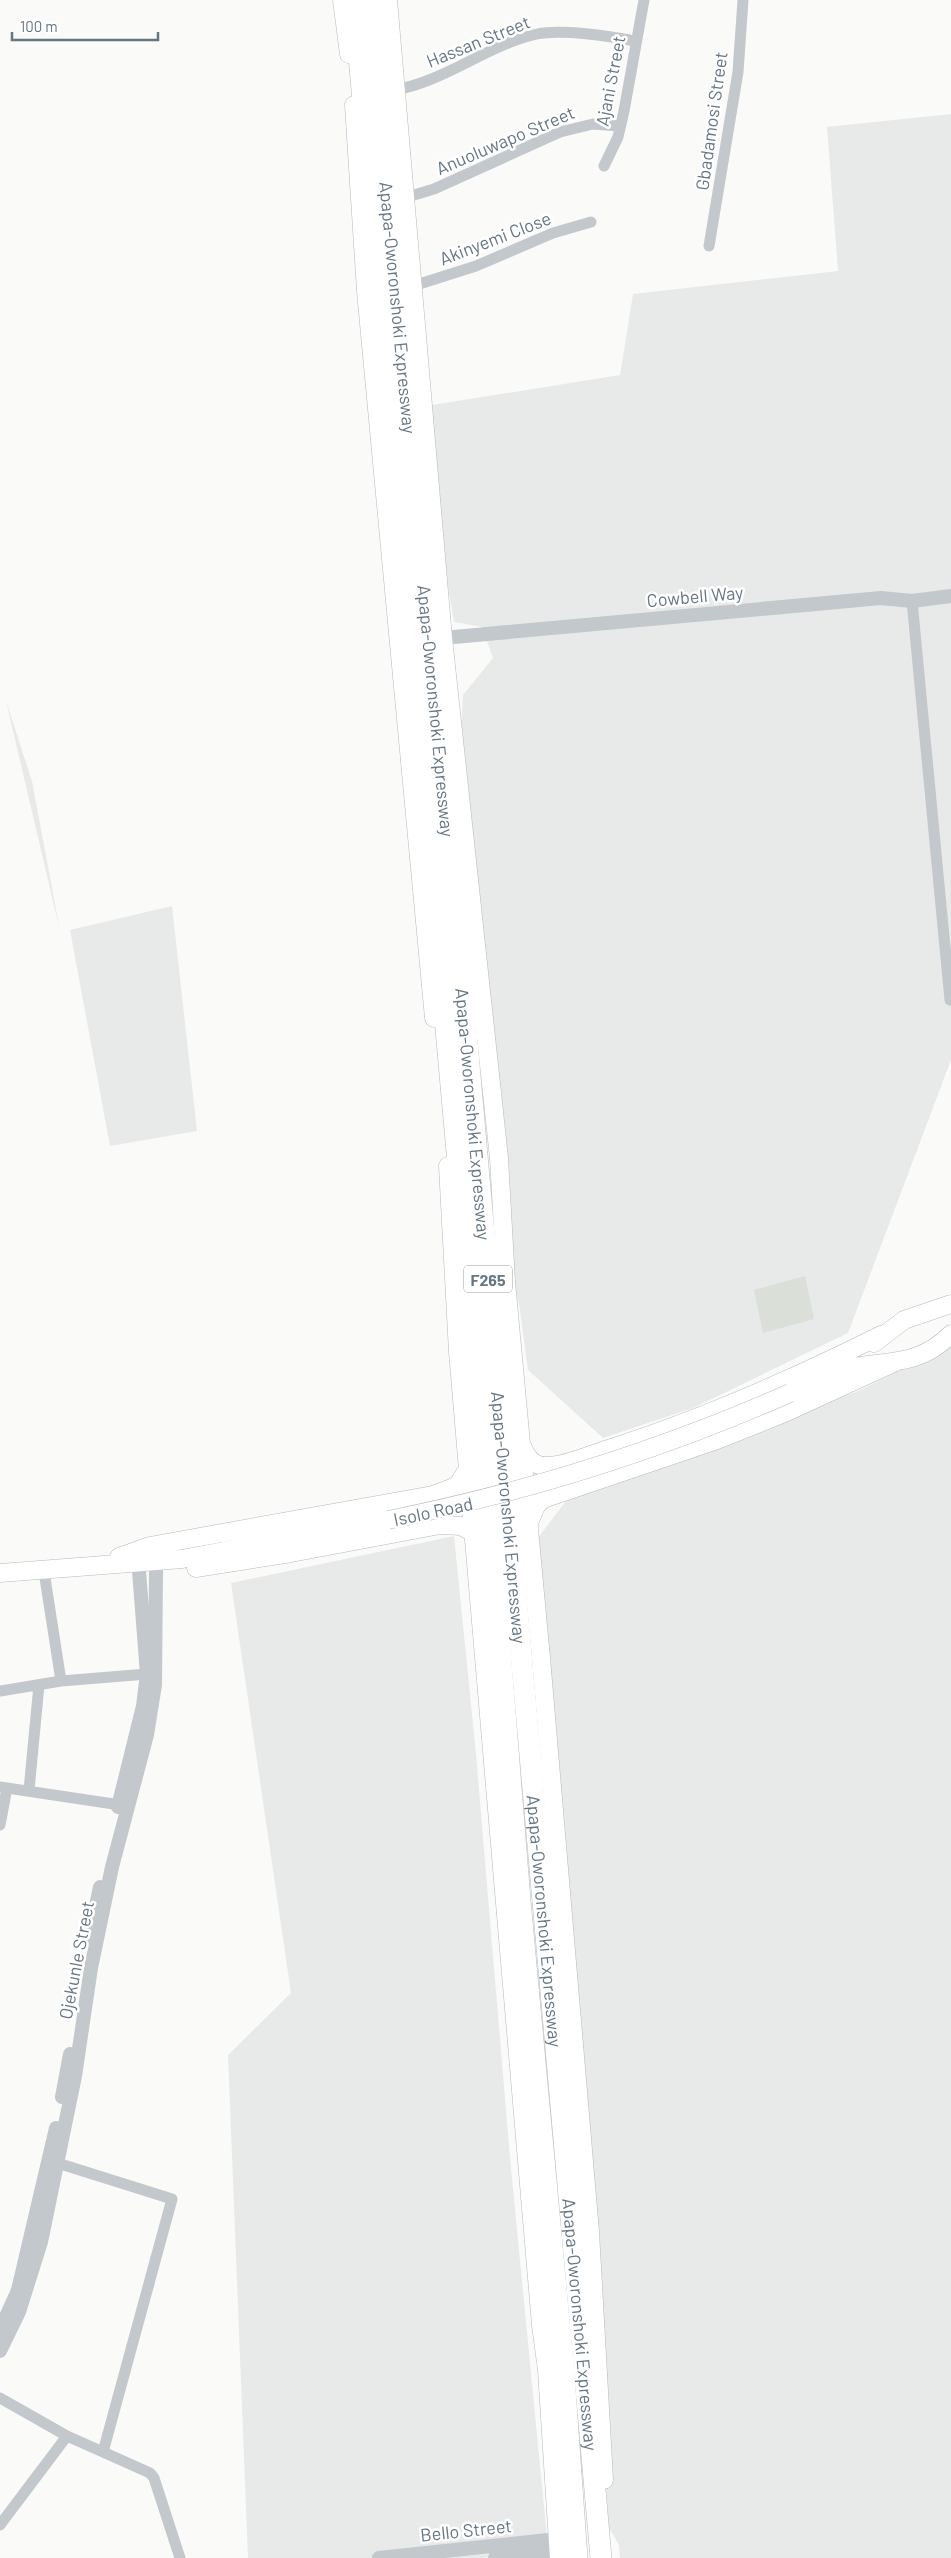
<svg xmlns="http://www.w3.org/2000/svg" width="951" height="2558" viewBox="0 0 951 2558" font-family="Barlow,sans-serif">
<rect width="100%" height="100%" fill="#fafaf8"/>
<path fill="#e8e9e9" d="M 951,114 L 951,1060 L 848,1333 L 693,1408 L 603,1438 L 528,1370 L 519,1304 L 506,1261 L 456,818 L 463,695 L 493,658 L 482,627 L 454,622 L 428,471 L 420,407 L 620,375 L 633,294 L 838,271 L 827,127 Z
M 6,701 L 32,781 L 60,931 Z
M 172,906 L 197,1131 L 110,1146 L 70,930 Z
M 951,1345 L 951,2558 L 620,2558 L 619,2545 L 609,2528 L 537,1539 L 569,1497 L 770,1421 L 856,1392 Z
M 454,1536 L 476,1754 L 510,2158 L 549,2558 L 248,2558 L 228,2055 L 291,1993 L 231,1583 Z"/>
<path fill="#dadfd7" d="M 805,1276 L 814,1319 L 763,1333 L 754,1290 Z"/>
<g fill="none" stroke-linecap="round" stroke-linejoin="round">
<g stroke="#b5babe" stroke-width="19">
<path id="primary" d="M 342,0 L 349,54
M 388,0 L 443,638 L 499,1158 L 506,1282 L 541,1658 L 590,2232 L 604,2480
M 354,105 L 366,291 L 434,1018
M 448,1166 L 458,1352 L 541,2325 L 547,2370 L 559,2558
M 874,1343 L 904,1320 L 951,1304
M 790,1393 C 808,1385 828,1373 847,1368 C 888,1360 918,1367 951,1334
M 522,1446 C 527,1458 533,1466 546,1466 C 563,1467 592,1454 608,1449 C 702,1419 793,1379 881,1335
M 529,1523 L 536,1506 L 543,1499 L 717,1440 L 782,1414 L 893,1363
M 119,1557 L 150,1546 L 433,1495 L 457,1486 L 468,1469
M 196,1568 L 291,1553 L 440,1525 L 461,1526 L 475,1534
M 0,1573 L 182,1559 L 388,1520"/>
</g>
<g stroke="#b4b9bd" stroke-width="22">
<g id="motorway">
<path d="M 354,0 L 488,1499 L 520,1900 L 564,2375 L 577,2558"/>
<path id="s1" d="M 369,0 L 461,974 L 601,2558"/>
</g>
</g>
<path stroke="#c3c8cc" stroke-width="11" d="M 395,90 C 446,81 487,45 537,34 C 562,29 609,36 635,41
M 604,166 L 618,137 L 624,111 L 644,0
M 404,198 L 434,189 L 560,132 L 593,124 L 620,126
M 709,246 L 738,72 L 743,0
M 413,286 L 476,266 L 553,233 L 591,222
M 912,601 L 950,1000
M 45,1578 L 61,1681 L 147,1674
M 0,1691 L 61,1681
M 0,1787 L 127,1806
M 29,1790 L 39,1685
M 0,1825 L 7,1788
M 0,2398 L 67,2436 L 103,2452 L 172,2199 L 51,2161
M 103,2452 L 150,2473 L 154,2478 L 180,2558
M 0,2525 L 67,2436"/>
<path stroke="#c3c8cc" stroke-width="14" d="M 443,638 L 881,598 L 912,601 L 951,596
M 118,1807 L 143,1706 L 147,1674 L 139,1571
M 89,1939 L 100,1887
M 62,2097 L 70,2054
M 0,2330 L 18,2290 L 56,2128
M 0,2351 L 19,2312 L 41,2242 L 75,2076 L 91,1968 L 112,1867 L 147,1735 L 155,1685 L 156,1571
M 379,2558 L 557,2539
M 495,2558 L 558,2551"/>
<use href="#primary" stroke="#fff" stroke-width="18"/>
<use href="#motorway" stroke="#fff" stroke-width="21"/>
<g stroke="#b5babe" stroke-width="19" stroke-linecap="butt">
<path id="primary-bridge" d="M 388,1520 C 527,1492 661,1450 790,1393"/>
</g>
<use href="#primary-bridge" stroke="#fff" stroke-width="18"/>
</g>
<g text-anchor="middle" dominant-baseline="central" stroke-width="5" stroke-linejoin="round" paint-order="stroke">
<rect fill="#fff" stroke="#939fa8" stroke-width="1" x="464" y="1265.5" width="48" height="27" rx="4"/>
<g font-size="16" font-weight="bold" fill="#657683">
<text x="488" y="1279">F265</text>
</g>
<g font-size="18" fill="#657683" stroke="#fff">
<text transform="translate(478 41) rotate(-22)">Hassan Street</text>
<text transform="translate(610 81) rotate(-79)">Ajani Street</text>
<text transform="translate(711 121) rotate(-82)">Gbadamosi Street</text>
<text transform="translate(505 140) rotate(-23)">Anuoluwapo Street</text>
<text transform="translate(495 238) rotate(-21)">Akinyemi Close</text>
<text stroke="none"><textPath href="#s1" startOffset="309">Apapa-Oworonshoki Expressway</textPath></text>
<text transform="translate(695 596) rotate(-5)">Cowbell Way</text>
<text stroke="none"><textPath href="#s1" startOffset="714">Apapa-Oworonshoki Expressway</textPath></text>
<text stroke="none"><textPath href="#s1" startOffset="1119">Apapa-Oworonshoki Expressway</textPath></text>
<text transform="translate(433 1511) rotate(-12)">Isolo Road</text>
<text stroke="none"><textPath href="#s1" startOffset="1524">Apapa-Oworonshoki Expressway</textPath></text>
<text stroke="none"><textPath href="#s1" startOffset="1929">Apapa-Oworonshoki Expressway</textPath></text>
<text transform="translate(76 1960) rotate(-79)">Ojekunle Street</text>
<text stroke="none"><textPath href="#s1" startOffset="2334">Apapa-Oworonshoki Expressway</textPath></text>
<text transform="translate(466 2530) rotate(-6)">Bello Street</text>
</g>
</g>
<path d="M12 32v8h146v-8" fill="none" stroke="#657683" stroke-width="2.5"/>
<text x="20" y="32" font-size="15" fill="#657683" stroke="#ffffff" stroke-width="4" paint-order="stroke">100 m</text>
</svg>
